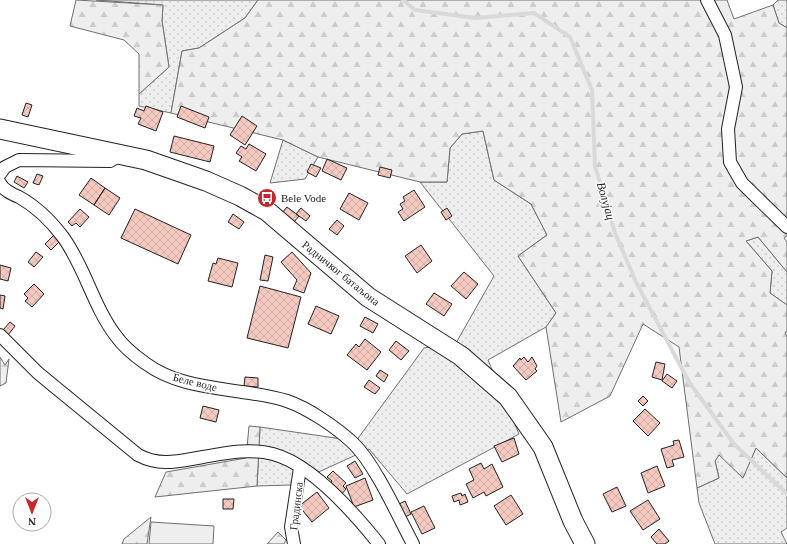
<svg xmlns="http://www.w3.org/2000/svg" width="787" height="544" viewBox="0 0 787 544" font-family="Georgia,serif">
<defs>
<pattern id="grass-dots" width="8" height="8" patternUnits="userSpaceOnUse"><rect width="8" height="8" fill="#eee"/><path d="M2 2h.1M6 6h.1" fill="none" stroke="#ccc" stroke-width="1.8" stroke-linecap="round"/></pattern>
<pattern id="forest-firs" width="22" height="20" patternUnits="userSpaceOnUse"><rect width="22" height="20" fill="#eee"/><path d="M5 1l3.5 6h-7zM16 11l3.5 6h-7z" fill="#ccc"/></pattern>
<pattern id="building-cross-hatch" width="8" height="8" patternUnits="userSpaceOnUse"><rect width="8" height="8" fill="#f3c9c0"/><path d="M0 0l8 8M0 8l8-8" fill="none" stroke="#d0aca5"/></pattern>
</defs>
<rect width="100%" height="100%" fill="#fff"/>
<path fill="url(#grass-dots)" stroke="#6f6f6f" d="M 96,0 L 258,0 L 245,18 L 199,48 L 182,51 L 171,113 L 139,106 L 139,94 L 169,67 L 162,21 L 163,5 Z
M 778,0 L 787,0 L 787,28 L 779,23 L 773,5 Z
M 483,131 L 494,180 L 531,204 L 547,235 L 518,256 L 556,313 L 546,327 L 488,360 L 519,434 L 407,494 L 369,449 L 290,485 L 257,486 L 260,427 L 356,441 L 424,348 L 456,343 L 494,276 L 420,182 L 447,182 L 450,148 L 462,134 Z
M 283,140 L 318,157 L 305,179 L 270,183 Z
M 758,237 L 787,272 L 787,305 L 770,293 L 772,271 L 746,241 Z
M 756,448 L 787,478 L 787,528 L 781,532 L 787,544 L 715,544 L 699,503 L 697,488 L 719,478 L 715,461 L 719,454 L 743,477 Z"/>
<path fill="url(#forest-firs)" stroke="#6f6f6f" d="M 76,0 L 163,5 L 162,21 L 169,67 L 139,94 L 139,54 L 124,40 L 70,26 Z
M 258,0 L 727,0 L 734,19 L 773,5 L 779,23 L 787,28 L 787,236 L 784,238 L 787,242 L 787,272 L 758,237 L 746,241 L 772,271 L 770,293 L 787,305 L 787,332 L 785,332 L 787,337 L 787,478 L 756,448 L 743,478 L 719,455 L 715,461 L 719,478 L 697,488 L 679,347 L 643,324 L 610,396 L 561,422 L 546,327 L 556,313 L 518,256 L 547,235 L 531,204 L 494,180 L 483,131 L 462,134 L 450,148 L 447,182 L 420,182 L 318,157 L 283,140 L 171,113 L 182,51 L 199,48 L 245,18 Z
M 0,357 L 5,365 L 9,359 L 6,383 L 0,386 Z
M 249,426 L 260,427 L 257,486 L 155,497 L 166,472 L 246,458 Z
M 151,517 L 147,544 L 122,544 L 124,539 Z
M 278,532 L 286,540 L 284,544 L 267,544 Z"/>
<path fill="#eee" stroke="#6f6f6f" d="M 151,522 L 214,526 L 213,544 L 149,544 Z"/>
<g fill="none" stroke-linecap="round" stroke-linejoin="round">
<path stroke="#d9d9d9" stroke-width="4" d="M 403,0 L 415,10 L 476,18 L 534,13 L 570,37 L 592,90 L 595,166 L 615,233 L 636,282 L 689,382 L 734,444 L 787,494"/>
</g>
<path fill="url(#building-cross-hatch)" stroke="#222" d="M 26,103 L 32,105 L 28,117 L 22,115 Z
M 146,106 L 163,112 L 156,131 L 138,124 L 141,118 L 134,116 L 137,108 L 144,111 Z
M 181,106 L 209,117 L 205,128 L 177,117 Z
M 242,116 L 257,126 L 245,145 L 230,135 Z
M 174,136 L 214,146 L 210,162 L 170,152 Z
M 249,144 L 266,154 L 256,171 L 239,161 L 242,157 L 236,153 L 241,146 L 246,149 Z
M 327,159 L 347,168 L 341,180 L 322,171 Z
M 311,164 L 321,168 L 316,177 L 307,172 Z
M 380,167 L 392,170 L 390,178 L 378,175 Z
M 37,174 L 43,176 L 39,185 L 33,183 Z
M 17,176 L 28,182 L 24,188 L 14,182 Z
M 91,178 L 105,188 L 94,205 L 79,195 Z
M 105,188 L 120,198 L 109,215 L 94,205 Z
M 414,190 L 425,207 L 404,221 L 398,212 L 403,209 L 400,204 L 405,201 L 403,197 Z
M 349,193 L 368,203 L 359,220 L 340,209 Z
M 287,207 L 299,216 L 294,222 L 282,213 Z
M 301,208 L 310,216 L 306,221 L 296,214 Z
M 447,208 L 452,216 L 446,220 L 441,212 Z
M 80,209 L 89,217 L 80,227 L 76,223 L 72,226 L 68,222 Z
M 135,209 L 191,235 L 178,264 L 121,238 Z
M 233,214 L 244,222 L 239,229 L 228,222 Z
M 337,220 L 344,226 L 337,235 L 329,229 Z
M 55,234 L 61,240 L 51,250 L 45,244 Z
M 421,245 L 432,261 L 417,273 L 405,256 Z
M 36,252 L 43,257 L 34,267 L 28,262 Z
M 292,252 L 311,273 L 304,293 L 293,289 L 297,280 L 281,262 Z
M 265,255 L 273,257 L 268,281 L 260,280 Z
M 218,258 L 238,263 L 232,287 L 208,281 L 213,263 L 216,264 Z
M 0,265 L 11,268 L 8,281 L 0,279 Z
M 464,272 L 478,284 L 466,299 L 451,286 Z
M 34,284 L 44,294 L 32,307 L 25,301 L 28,298 L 24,294 Z
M 260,286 L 301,297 L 288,348 L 247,338 Z
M 434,293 L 452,304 L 444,316 L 426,304 Z
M 0,295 L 5,296 L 3,309 L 0,308 Z
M 316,306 L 339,316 L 331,334 L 308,324 Z
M 365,317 L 378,324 L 373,333 L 360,326 Z
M 10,322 L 15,326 L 8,335 L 3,330 Z
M 365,339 L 381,352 L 367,370 L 347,355 L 356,344 L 359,347 Z
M 396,341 L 409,351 L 401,360 L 389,350 Z
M 524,357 L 528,362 L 532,357 L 537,366 L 535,369 L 537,371 L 526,380 L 513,366 L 520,358 L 521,360 Z
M 656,362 L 665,364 L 662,380 L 652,377 Z
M 380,370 L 388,375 L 384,382 L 376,376 Z
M 667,374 L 677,381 L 672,388 L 662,381 Z
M 245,377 L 258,378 L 258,387 L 244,386 Z
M 369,380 L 380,388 L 375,394 L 364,387 Z
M 643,396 L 648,401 L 643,406 L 638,401 Z
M 203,406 L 219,410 L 216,422 L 200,418 Z
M 645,409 L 660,423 L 648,436 L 633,421 Z
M 514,438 L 519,454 L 502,462 L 494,446 Z
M 679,440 L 684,457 L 672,460 L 674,466 L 667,468 L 661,449 L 674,445 L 673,441 Z
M 355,461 L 363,474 L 355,478 L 347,466 Z
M 481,463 L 484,469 L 492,464 L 503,487 L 486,496 L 484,492 L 473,498 L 466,484 L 474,480 L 469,469 Z
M 657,466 L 665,486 L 648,493 L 641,473 Z
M 333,471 L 346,483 L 343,486 L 346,489 L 341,495 L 330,484 L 332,481 L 327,477 Z
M 365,478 L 373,500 L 354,507 L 346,486 Z
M 617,487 L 626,506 L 612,512 L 603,494 Z
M 317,492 L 329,508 L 312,522 L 299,506 Z
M 461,493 L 462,496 L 465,494 L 468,502 L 460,505 L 459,500 L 454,502 L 452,496 Z
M 511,495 L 523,514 L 506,525 L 494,506 Z
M 223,499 L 234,499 L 233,509 L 223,509 Z
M 648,500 L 660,519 L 643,530 L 630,511 Z
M 405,501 L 411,514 L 403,518 L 397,505 Z
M 424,506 L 435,528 L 422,534 L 411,512 Z
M 659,529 L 669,541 L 665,544 L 657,544 L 651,537 Z"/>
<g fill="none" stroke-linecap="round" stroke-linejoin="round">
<g stroke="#222" stroke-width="14">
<path id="minor" d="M 707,0 L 725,35 L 736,87 L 728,129 L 730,162 L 742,183 L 787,227
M 0,174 L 5,167 L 19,160 L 110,161 L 120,155
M 0,183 C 3,190 12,194 19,197 C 37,207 51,221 63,237 C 85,267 93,306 116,336 C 123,346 135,356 145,363 C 173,384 209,387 242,392 C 257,394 272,396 287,401 C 308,408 337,428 353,443 C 375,464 398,516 413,544
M 0,335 L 38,373 L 138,455 C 161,467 179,461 203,457 C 226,453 250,448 273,454 C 311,464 355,514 379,544
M 294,544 L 291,527 L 300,468"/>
</g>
<g stroke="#222" stroke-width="21">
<path id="primary" d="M 0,129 L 146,160 L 206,181 L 240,196 L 267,211 L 368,297 L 461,356 L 508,397 L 543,447 L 573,521 L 585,544"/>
</g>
<use href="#minor" stroke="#fff" stroke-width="12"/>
<use href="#primary" stroke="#fff" stroke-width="19"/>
</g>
<defs>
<g id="bus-disc" transform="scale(1)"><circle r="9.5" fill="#c62828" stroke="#fff"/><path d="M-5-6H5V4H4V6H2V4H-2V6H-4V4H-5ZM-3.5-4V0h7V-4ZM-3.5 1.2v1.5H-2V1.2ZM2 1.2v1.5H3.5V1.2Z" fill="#fff"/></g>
</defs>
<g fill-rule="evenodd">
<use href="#bus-disc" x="267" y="198"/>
</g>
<g text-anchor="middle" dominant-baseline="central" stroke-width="3" stroke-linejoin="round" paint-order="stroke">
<g font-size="11" fill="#222" stroke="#fff" text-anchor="start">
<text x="281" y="198">Bele Vode</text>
</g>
<g font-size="11" fill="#222" stroke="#fff">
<text transform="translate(341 273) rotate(39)">Радничког батаљона</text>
<text transform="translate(195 382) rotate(14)">Беле воде</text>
<text transform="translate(296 506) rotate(-83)">Градинска</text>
</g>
<g font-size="12" font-style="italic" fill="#222" stroke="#fff">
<text transform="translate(606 201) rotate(74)">Волујац</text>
</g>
</g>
<g transform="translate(32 512) rotate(180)"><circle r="19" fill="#ffffff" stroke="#a7a7a7"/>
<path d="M0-3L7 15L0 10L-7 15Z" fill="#c62828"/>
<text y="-6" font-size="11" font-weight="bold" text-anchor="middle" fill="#222222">N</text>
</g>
</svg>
